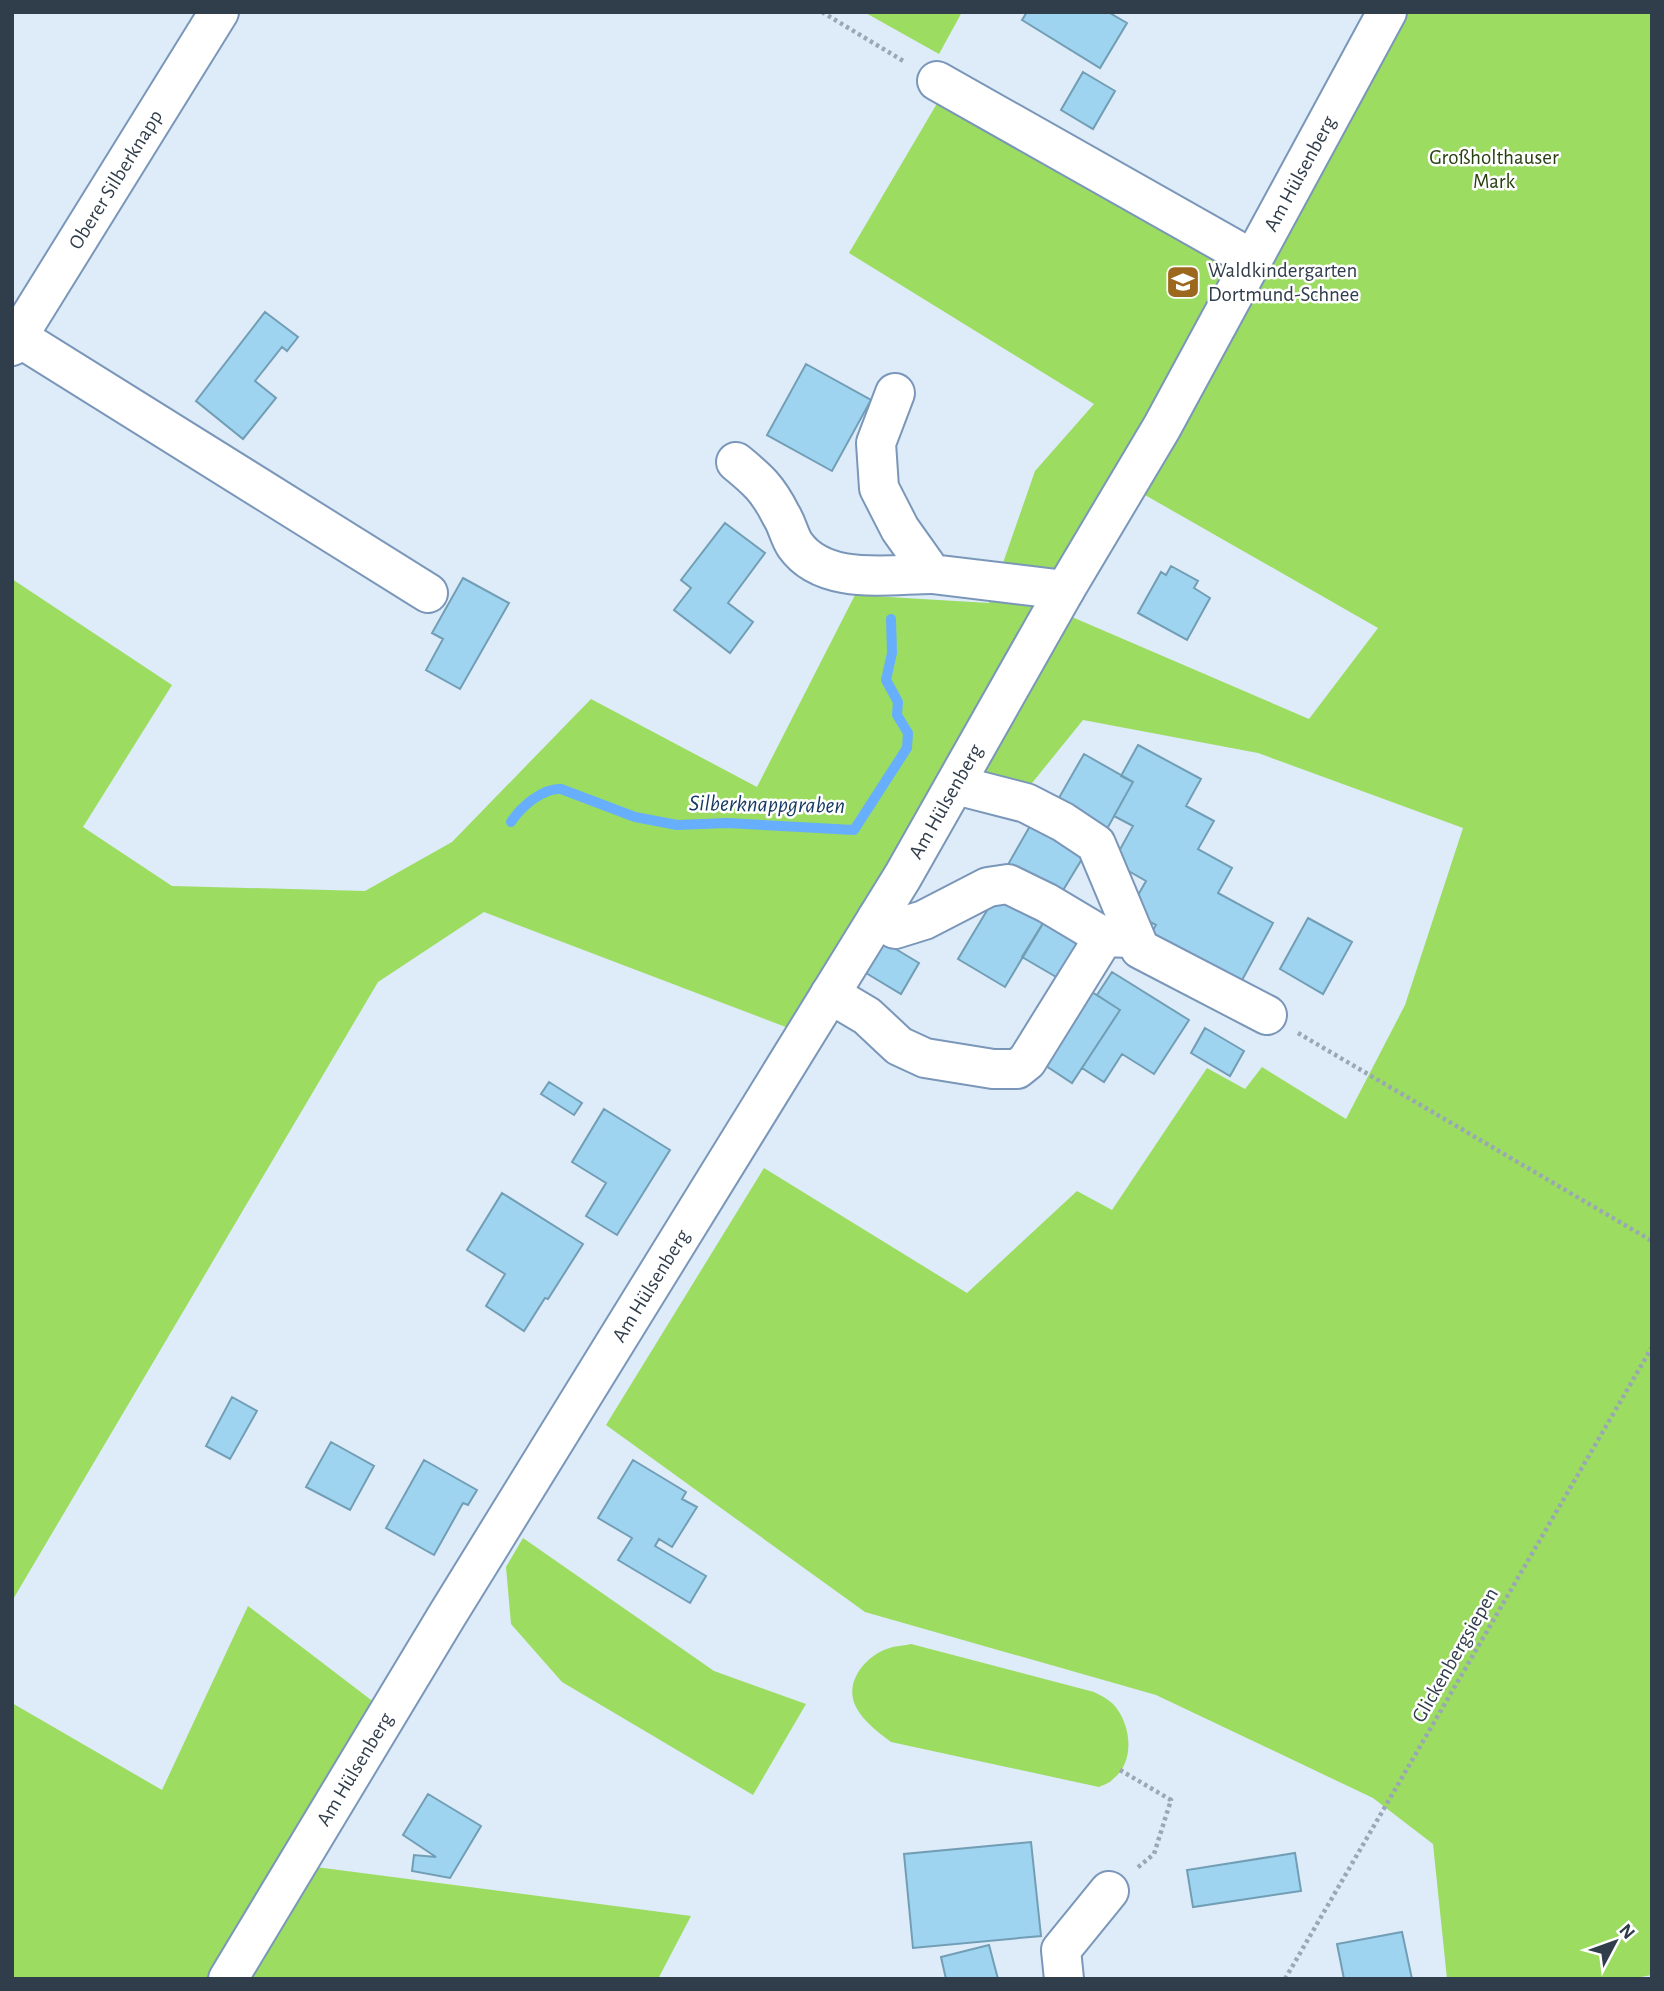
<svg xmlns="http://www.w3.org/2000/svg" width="1664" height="1991" viewBox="0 0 1664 1991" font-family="'Alegreya Sans',sans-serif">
<rect width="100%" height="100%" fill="#deebf9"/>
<path fill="#9cdc61" d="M 864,12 L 962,12 L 939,54 Z
M 1401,12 L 1652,12 L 1652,1975 L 1629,1979 L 1447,1979 L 1433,1844 L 1373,1798 L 1156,1695 L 865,1612 L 606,1425 L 764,1168 L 967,1293 L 1077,1191 L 1112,1210 L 1207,1068 L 1245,1089 L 1262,1067 L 1346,1119 L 1405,1005 L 1463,828 L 1258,753 L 1083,720 L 1028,788 L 947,772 L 791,1029 L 484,912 L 378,982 L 12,1601 L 12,579 L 172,685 L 83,827 L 172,886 L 365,891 L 452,842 L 591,699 L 757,787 L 855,595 L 989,603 L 1035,471 L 1094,404 L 849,253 L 942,95 L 1235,258 L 1072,617 L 1309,719 L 1378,628 L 1145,495 L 1281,224 Z
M 523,1538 L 714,1671 L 806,1704 L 753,1795 L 562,1682 L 511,1624 L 506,1567 Z
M 248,1606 L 375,1703 L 217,1979 L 12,1979 L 12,1703 L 162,1790 Z
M 911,1644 L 1094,1692 C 1100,1695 1108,1699 1113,1704 C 1131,1723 1136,1761 1113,1779 C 1110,1783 1103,1785 1099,1787 L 891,1742 C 878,1732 864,1722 856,1707 C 844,1684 863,1659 884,1650 C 892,1646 903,1646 911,1644 Z
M 308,1866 L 691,1916 L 658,1979 L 246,1979 Z"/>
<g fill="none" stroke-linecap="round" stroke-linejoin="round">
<path stroke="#67affc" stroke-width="10" d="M 511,822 C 521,807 542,788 561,789 L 635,817 L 677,825 L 727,823 L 854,830 L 907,748 L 908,733 L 897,715 L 898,702 L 886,680 L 892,653 L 891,619"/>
</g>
<path fill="#9fd4f0" stroke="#719eb5" stroke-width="2" d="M 1027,12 L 1108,12 L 1127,23 L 1100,68 L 1022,20 Z
M 1083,72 L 1115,91 L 1093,129 L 1061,110 Z
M 265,312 L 298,337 L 287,351 L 282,347 L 255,381 L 276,398 L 243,439 L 196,401 Z
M 806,364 L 871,400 L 832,471 L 767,435 Z
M 725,523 L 765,553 L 728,603 L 753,622 L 730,653 L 674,610 L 691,588 L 681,580 Z
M 1171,566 L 1198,581 L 1194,588 L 1210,598 L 1187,640 L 1138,613 L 1161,572 L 1166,575 Z
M 463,578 L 509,603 L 460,689 L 426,670 L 443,639 L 432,633 Z
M 1138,745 L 1201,779 L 1186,806 L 1214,821 L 1198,849 L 1232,868 L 1218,893 L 1273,923 L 1234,995 L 1144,946 L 1156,925 L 1129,911 L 1146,881 L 1113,862 L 1133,826 L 1114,816 L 1133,782 L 1121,776 Z
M 1084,754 L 1133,782 L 1102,838 L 1052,810 Z
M 1034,819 L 1088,849 L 1059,897 L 1006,868 Z
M 998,892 L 1045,920 L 1005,987 L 958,959 Z
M 1308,918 L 1352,942 L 1323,994 L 1280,969 Z
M 1045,920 L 1085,945 L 1063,981 L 1022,957 Z
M 884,942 L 919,963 L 901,994 L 866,973 Z
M 1112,972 L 1189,1020 L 1154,1074 L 1122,1054 L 1104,1082 L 1082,1068 L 1120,1010 L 1097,995 Z
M 1081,985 L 1120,1010 L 1072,1083 L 1034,1058 Z
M 1205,1028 L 1244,1051 L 1230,1076 L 1191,1053 Z
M 549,1082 L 582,1103 L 574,1115 L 541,1094 Z
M 604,1109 L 670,1150 L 617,1235 L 586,1216 L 606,1183 L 572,1162 Z
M 502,1193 L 583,1244 L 548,1299 L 545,1298 L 524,1331 L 486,1306 L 505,1274 L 467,1250 Z
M 232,1397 L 257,1411 L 230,1459 L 206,1446 Z
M 331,1442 L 374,1466 L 350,1510 L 306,1487 Z
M 424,1460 L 477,1490 L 468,1505 L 463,1503 L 434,1555 L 386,1528 Z
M 633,1460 L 686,1492 L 682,1499 L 697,1507 L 672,1547 L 659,1539 L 655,1546 L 706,1576 L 690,1603 L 618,1560 L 632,1538 L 598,1518 Z
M 428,1794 L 481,1826 L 450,1878 L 412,1871 L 414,1855 L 436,1857 L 403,1835 Z
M 1031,1842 L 1041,1936 L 913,1948 L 904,1854 Z
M 1295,1853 L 1301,1891 L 1193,1907 L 1187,1870 Z
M 1402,1932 L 1412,1979 L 1344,1979 L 1337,1944 Z
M 989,1945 L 998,1979 L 946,1979 L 941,1957 Z"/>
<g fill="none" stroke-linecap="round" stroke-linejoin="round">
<g stroke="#7a97b9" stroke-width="42">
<g id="minor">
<path d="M 937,81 L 1252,259"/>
<path d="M 18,337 L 428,593"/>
<path id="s1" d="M 12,346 L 219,12"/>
<path d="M 895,393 L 876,443 L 879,488 L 900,529 L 932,574 L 1065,590"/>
<path d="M 736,462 C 758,480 768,489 781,515 C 787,524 789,536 795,545 C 824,586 888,574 932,574"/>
<path d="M 956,785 L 1026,803 L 1063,822 L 1096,844 L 1140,949 L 1267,1015"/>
<path d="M 877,918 L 895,929 L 924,920 L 988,887 L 1008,884 L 1047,903 L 1104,937 L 1130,938"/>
<path d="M 830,994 L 867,1016 L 899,1046 L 925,1058 L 993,1069 L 1017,1069 L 1027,1061 L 1104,937"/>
<path id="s2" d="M 228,1979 L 446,1617 L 903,876 L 1065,590 L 1162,427 L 1387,12"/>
<path d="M 1064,1979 L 1061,1950 L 1109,1891"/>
</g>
</g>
<path stroke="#9aa7b5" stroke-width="4.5" stroke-dasharray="3.5 3.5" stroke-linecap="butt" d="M 822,12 L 905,62
M 1298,1033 L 1652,1241
M 1120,1770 L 1171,1800 L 1154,1854 L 1137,1868
M 1285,1979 L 1652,1347"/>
<use href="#minor" stroke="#fff" stroke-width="38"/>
</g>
<defs>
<g id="school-square" transform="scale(1.75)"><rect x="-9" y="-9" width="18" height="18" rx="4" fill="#9b681d" stroke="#fff"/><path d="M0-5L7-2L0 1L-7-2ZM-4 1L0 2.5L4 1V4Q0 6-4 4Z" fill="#fff"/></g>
</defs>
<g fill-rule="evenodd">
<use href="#school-square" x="1183" y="282"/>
</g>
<g text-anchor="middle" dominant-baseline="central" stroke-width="5" stroke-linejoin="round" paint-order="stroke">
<g font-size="21" fill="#28400f" stroke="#fff">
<text x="1494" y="157">Großholthauser<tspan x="1494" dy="24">Mark</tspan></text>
</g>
<g font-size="21" fill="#303d4b" stroke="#fff">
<text stroke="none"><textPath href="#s2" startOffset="2100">Am Hülsenberg</textPath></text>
<text stroke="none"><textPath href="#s1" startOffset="196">Oberer Silberknapp</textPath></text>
<text stroke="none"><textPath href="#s2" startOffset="1379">Am Hülsenberg</textPath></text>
<text stroke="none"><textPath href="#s2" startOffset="812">Am Hülsenberg</textPath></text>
<text transform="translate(1455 1655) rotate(-60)">Glickenbergsiepen</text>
<text stroke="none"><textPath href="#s2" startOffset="245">Am Hülsenberg</textPath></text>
</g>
<g font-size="21" fill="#303d4b" stroke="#fff" text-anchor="start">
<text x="1208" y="270">Waldkindergarten<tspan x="1208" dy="24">Dortmund-Schnee</tspan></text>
</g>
<g font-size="23" font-style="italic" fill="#173b62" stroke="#fff">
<text transform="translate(767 805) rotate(1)">Silberknappgraben</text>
</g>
</g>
<rect width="1664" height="1991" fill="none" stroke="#303d4b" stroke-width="28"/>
<g transform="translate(1615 1942) rotate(49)" stroke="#ffffff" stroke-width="5" paint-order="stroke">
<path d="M0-5L12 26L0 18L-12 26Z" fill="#303d4b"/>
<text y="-10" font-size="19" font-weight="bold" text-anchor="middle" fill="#303d4b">N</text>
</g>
</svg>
